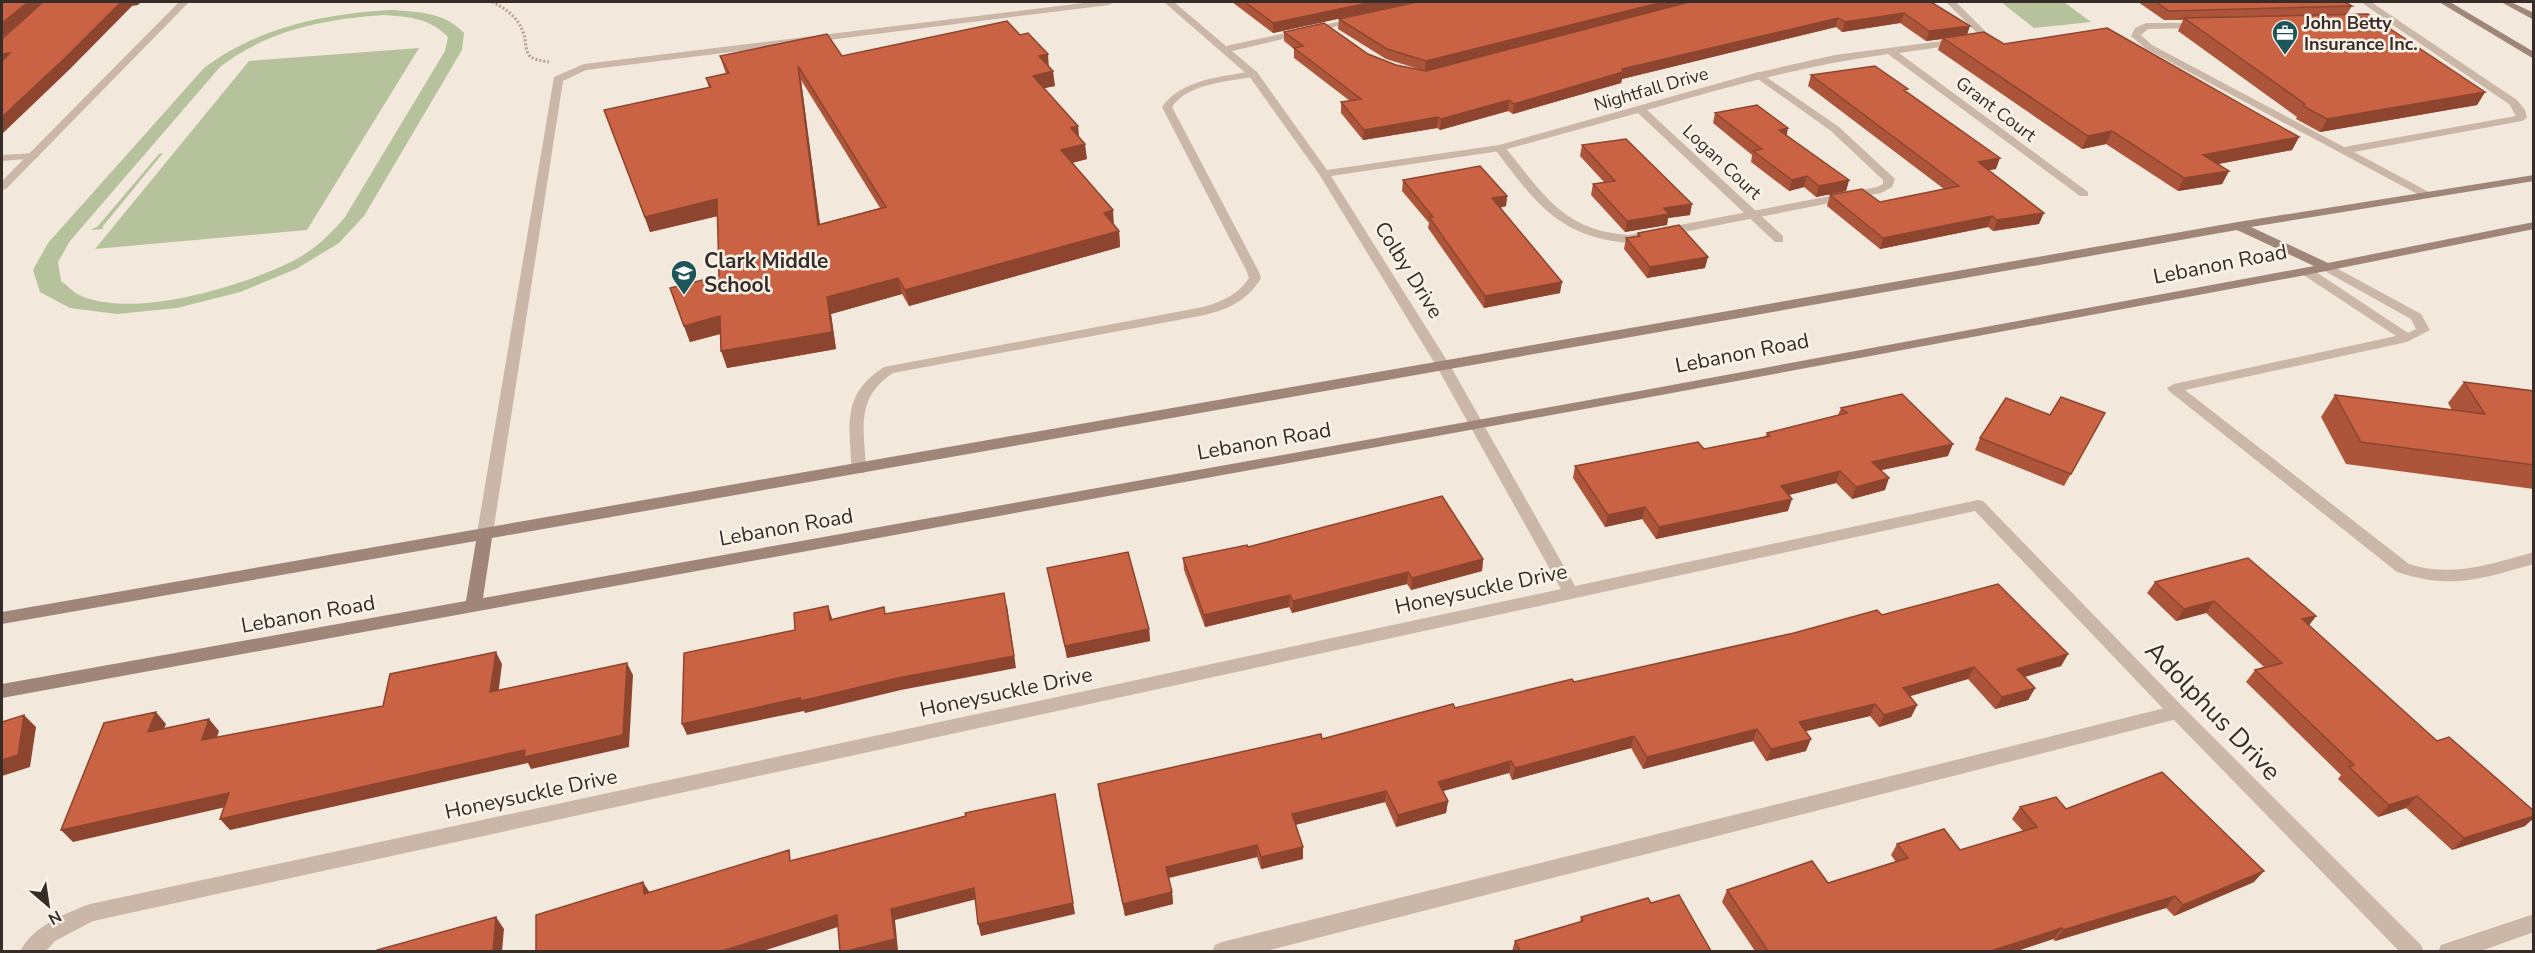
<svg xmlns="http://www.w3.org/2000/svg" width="2535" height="953" viewBox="0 0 2535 953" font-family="'Nunito Sans',sans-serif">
<rect width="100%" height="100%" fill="#f3e8dc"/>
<path fill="#b5c29b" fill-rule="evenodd" d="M 2001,2 L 2064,2 L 2091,22 L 2034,28 Z
M 391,10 C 419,12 444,12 464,33 L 462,50 L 364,216 L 339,243 L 296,269 L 240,292 L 177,308 L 117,314 L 70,308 L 40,292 L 33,270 L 48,243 L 204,68 C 259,27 323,14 391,10 ZM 384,15 C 409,17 430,18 448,37 L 445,51 L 345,217 C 330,235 314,250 293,261 C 242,286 134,320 79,295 C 73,292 67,285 61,281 L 58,262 L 70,241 L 220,67 C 267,30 325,19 384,15 Z
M 419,48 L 307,230 L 95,249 L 249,61 Z
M 163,153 L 103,226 L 103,229 L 91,230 L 98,226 L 159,154 Z"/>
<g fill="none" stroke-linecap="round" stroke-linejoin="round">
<path stroke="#b7a191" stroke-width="3" stroke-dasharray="2 2" stroke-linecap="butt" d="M 492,2 C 507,9 519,18 524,35 C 526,41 525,53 531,57 C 535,60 544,61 549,62"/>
<path fill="#cbb7a7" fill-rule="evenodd" d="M 1091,2 L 1114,2 L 1109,5 L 586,70 L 563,81 L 493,533 L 491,537 L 479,537 L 477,533 L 554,77 L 584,64 Z
M 2361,2 L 2371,2 L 2517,100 L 2525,110 L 2527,118 L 2522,121 L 2354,152 L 2429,192 L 2429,196 L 2421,196 L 2146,49 L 2131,36 L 2135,28 L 2146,23 L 2202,23 L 2204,25 L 2199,28 L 2148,29 L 2141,35 L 2152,45 L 2344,147 L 2516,116 L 2509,104 L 2390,23 L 2355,23 L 2355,19 L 2358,18 L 2382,17 Z
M 1253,71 L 1257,72 L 1257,76 C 1230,82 1189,82 1172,107 L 1259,272 L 1261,278 C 1248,300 1229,309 1205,315 L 893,373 C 855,398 864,429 866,469 L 864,473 L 854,473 C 850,465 851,453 850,444 C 848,408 852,388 884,367 L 1203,307 C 1221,302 1238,295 1249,278 L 1247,272 L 1162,107 C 1181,79 1222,77 1253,71 Z
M 1759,72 L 1839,127 L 1893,177 L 1895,179 L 1892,187 L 1881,193 L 1628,243 C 1558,237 1534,201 1494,148 L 1496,146 L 1504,146 C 1543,193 1562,230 1628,235 L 1877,187 L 1883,184 L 1883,180 L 1831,131 L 1755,77 L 1755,73 Z
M 33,153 L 39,156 L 37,158 L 2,161 L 2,155 Z
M 2327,263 L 2421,314 L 2430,330 L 2407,342 L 2185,390 L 2409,564 C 2452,578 2491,564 2534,552 L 2534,564 C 2480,579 2452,590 2397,572 L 2169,391 L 2167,388 L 2174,384 L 2396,336 L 2302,274 L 2302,268 L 2310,268 L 2408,333 L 2416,329 L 2411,319 L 2323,270 L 2323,264 Z
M 2177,705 L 2183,707 L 2186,712 L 2183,717 L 2177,719 L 1262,952 L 1212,952 L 1215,945 L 1222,942 Z"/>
<path fill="#cbb7a7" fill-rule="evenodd" d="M 179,2 L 189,2 L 6,189 L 2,190 L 2,181 Z
M 1164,2 L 1174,2 L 1226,46 L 1360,17 L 1360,21 L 1232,51 L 1257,72 L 1327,170 L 1499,145 L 1755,73 L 1835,55 L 1980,36 L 1946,2 L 1956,2 L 1990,36 L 1990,40 L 1899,53 L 2088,192 L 2088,196 L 2080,196 L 1888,54 C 1806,65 1727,87 1647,110 L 1783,236 L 1783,242 L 1775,242 L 1638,113 L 1500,151 L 1331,176 L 1451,367 L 1575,586 L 1978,500 L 1983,501 L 2183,707 L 2421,945 L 2424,952 L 2400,952 L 2171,717 L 1975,511 L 93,921 L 55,941 L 45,952 L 20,952 C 31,927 66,913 90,904 L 1561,589 L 1437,367 L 1319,174 L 1249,76 Z
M 2534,914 L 2534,932 L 2478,952 L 2438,952 L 2441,945 Z"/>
<path fill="#9f8678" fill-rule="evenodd" d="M 2439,2 L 2450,2 L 2534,52 L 2534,59 Z
M 2501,2 L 2511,2 L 2534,13 L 2534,20 Z
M 2534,175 L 2534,181 L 2251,227 L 2328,263 L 2534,222 L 2534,229 L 2306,275 L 1645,398 L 2,698 L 2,684 L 466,601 L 476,541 L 2,624 L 2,612 L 2238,222 ZM 2237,230 L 2314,266 L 1645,390 L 483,598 L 492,538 Z"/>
</g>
<path fill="#ad553a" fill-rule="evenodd" d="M 1232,2 L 1415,2 L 1273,33 Z
M 1931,2 L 1967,34 L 2004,44 L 2299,137 L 2292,150 L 2218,164 L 2229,171 L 2222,184 L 2178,191 L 2106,144 L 2082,149 L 1938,50 L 1942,39 L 1926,41 L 1900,23 L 1842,32 L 1836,27 L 1622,79 L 1621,83 L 1513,114 L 1508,111 L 1440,130 L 1437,128 L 1363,140 L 1341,113 L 1341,102 L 1350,101 L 1294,58 L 1294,49 L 1284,41 L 1284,32 L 1368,54 L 1396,65 L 1426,71 L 1489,55 L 1425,71 L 1386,59 L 1338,29 L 1339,19 Z
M 2138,2 L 2345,2 L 2352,6 L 2347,14 L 2485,92 L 2477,105 L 2320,132 L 2296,119 L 2297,117 L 2178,31 L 2183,20 L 2164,20 Z
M 720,56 L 842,56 L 1049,67 L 1055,86 L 1044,88 L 1078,126 L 1079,136 L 1087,159 L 1072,163 L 1119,231 L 1120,247 L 909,306 L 902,294 L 831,314 L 836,349 L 727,368 L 721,334 L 690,342 L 670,288 L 719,276 L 718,216 L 650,232 L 610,125 L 709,88 L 706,78 L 726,74 ZM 801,80 L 880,208 L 820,224 Z
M 1811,75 L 1907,92 L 1996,169 L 1988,170 L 2039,224 L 1993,231 L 1988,227 L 1880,249 L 1827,206 L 1830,195 L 1880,202 L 1944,189 L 1808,86 Z
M 1715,113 L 1786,135 L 1849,180 L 1846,191 L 1816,197 L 1804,187 L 1789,191 L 1751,162 L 1752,155 L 1713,123 Z
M 1582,145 L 1690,215 L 1668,218 L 1667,225 L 1625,232 L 1591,195 L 1593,184 L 1604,182 L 1580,156 Z
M 1403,180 L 1507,196 L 1506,206 L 1500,208 L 1560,293 L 1484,308 L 1428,228 L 1429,223 L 1402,191 Z
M 1638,233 L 1705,268 L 1647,278 L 1624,249 L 1626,238 L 1637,236 Z
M 2464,382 L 2534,391 L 2534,489 L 2346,464 L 2321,417 L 2335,395 L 2452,410 L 2448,403 Z
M 1841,408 L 1948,456 L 1881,470 L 1885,490 L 1852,499 L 1836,483 L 1789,495 L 1788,511 L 1656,539 L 1642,519 L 1605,527 L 1573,478 L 1575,466 L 1704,449 L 1765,437 L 1767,433 L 1838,415 Z
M 2050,415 L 2099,425 L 2064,486 L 1975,450 L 1980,438 Z
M 1248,547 L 1483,559 L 1482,571 L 1411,590 L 1407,584 L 1292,613 L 1289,607 L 1205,627 L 1184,570 L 1183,558 Z
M 1047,568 L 1149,629 L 1150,641 L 1067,658 Z
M 2155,582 L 2316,616 L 2309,625 L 2525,826 L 2452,850 L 2406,808 L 2378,817 L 2338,779 L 2341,775 L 2246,682 L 2255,670 L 2264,667 L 2206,613 L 2176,621 L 2147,593 Z
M 1882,615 L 2068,654 L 2061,666 L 2025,677 L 2035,688 L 2028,700 L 1995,709 L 1968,679 L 1910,696 L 1917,705 L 1911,717 L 1879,727 L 1870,716 L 1806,731 L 1806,751 L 1766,761 L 1753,741 L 1643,769 L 1631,748 L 1512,780 L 1509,773 L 1443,791 L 1448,801 L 1446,813 L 1396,827 L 1385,802 L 1295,825 L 1303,859 L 1261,869 L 1257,857 L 1169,878 L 1172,892 L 1173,904 L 1125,916 L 1099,795 L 1098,784 L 1322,739 L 1455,708 Z
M 2020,807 L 2066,809 L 2254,882 L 2174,916 L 2166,908 L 2055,941 L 2053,939 L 2017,951 L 1755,951 L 1722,902 L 1727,890 L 1828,883 L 1896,862 L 1891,855 L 1897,844 L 1960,850 L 2023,831 L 2012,819 Z
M 1651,903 L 1711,951 L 1512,951 L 1515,941 L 1580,922 L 1581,917 Z"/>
<path fill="#8d452f" d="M 28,2 L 45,2 L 2,38 L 2,23 Z
M 121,2 L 141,2 L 138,5 L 132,6 L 70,69 L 2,134 L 2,117 Z
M 1373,2 L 1415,2 L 1273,33 L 1273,23 Z
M 1663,2 L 1699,2 L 1425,71 L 1426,61 Z
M 1904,13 L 1900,23 L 1842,32 L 1845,22 Z
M 1838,18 L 1836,27 L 1622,79 L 1621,83 L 1513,114 L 1514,104 L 1622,69 Z
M 1970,26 L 1967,35 L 1943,38 L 1942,39 L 1926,41 L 1929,31 Z
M 10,53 L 2,65 L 2,54 Z
M 1048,54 L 1049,69 L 1039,56 Z
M 798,66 L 801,80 L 822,241 L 818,225 Z
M 1053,71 L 1055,86 L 1035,90 L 1033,76 Z
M 2485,92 L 2477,105 L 2320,132 L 2327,119 Z
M 1509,100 L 1508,111 L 1440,130 L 1441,119 Z
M 1438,117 L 1437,128 L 1363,140 L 1364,130 Z
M 1078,126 L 1079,141 L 1071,128 Z
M 1788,128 L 1786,139 L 1779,130 Z
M 2112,131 L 2106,144 L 2082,149 L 2088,136 Z
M 2299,137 L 2292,150 L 2197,168 L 2203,155 Z
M 1085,144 L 1087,159 L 1063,165 L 1061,150 Z
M 2000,158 L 1996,169 L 1974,173 L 1978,162 Z
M 2229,171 L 2222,184 L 2178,191 L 2184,178 Z
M 1807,176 L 1804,187 L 1789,191 L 1792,180 Z
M 1849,180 L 1846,191 L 1816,197 L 1819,186 Z
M 1507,196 L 1506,206 L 1491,209 L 1492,198 Z
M 717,199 L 722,215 L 650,232 L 645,217 Z
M 1692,204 L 1690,215 L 1668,218 L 1667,225 L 1625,232 L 1627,221 L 1664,208 Z
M 1113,210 L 1114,226 L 1104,213 Z
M 2044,213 L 2039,224 L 1993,231 L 1997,220 Z
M 1992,216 L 1988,227 L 1880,249 L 1883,238 Z
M 1119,231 L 1120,247 L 909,306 L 905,290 Z
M 1708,257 L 1705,268 L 1647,278 L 1650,267 Z
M 898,278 L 902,294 L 831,314 L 836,349 L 727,368 L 721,351 L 827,297 Z
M 1562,282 L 1560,293 L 1484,308 L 1485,296 Z
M 720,316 L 726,332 L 690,342 L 684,326 Z
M 1953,444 L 1948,456 L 1868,473 L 1872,462 Z
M 1840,471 L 1836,483 L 1777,498 L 1781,486 Z
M 1889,478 L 1885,490 L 1852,499 L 1856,487 Z
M 1792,499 L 1788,511 L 1656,539 L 1659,527 Z
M 1645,507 L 1642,519 L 1605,527 L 1608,515 Z
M 1483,559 L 1482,571 L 1411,590 L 1412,578 Z
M 1408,572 L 1407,584 L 1292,613 L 1293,601 Z
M 1290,595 L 1289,607 L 1205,627 L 1204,615 Z
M 2214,601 L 2206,613 L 2176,621 L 2184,609 Z
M 1007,605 L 1016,668 L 901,690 L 805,713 L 804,711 L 687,735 L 682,724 Z
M 828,606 L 832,618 L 834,632 L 830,620 Z
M 2316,616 L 2307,628 L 2302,619 Z
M 1149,629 L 1150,641 L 1067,658 L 1065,646 Z
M 496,652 L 502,664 L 497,704 L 490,692 Z
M 2068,654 L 2061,666 L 2010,681 L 2017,669 Z
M 627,663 L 633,675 L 629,747 L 531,769 L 528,763 L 230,830 L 220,819 Z
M 1974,667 L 1968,679 L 1897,700 L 1903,688 Z
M 2035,688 L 2028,700 L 1995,709 L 2002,697 Z
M 1875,704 L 1870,716 L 1794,734 L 1799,722 Z
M 1917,705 L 1911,717 L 1879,727 L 1884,715 Z
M 156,712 L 166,724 L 158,744 L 148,732 Z
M 24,715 L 36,727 L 30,767 L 2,776 L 2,760 Z
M 209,719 L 219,731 L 212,752 L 202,740 Z
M 1757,729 L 1753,741 L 1643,769 L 1647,757 Z
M 1634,736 L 1631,748 L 1512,780 L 1515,768 Z
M 1811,739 L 1806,751 L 1766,761 L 1771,749 Z
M 1511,761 L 1509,773 L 1436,793 L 1438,782 Z
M 1386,791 L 1385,802 L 1291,826 L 1292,814 Z
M 229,793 L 239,804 L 73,842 L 61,830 Z
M 2417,796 L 2406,808 L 2378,817 L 2389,805 Z
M 1448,801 L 1446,813 L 1396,827 L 1398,815 Z
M 1057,806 L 1075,914 L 981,936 L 978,924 Z
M 2534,816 L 2534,818 L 2525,826 L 2452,850 L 2464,838 Z
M 1257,845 L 1257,857 L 1167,878 L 1166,867 Z
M 1303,847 L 1303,859 L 1261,869 L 1261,857 Z
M 2264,871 L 2254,882 L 2174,916 L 2183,905 Z
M 643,882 L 650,893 L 644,894 Z
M 974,888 L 977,899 L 895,920 L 898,950 L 895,951 L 847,951 L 891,909 Z
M 1172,892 L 1173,904 L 1125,916 L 1123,904 Z
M 2175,896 L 2166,908 L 2055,941 L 2063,930 Z
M 837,915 L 841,926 L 763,951 L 722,951 Z
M 496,917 L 504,929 L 502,951 L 493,951 Z
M 2062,928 L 2053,939 L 2017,951 L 1991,951 Z"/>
<path fill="#c96343" stroke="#8d452f" stroke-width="1.5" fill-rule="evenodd" d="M 2,2 L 28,2 L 2,23 Z
M 43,2 L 121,2 L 64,59 L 2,117 L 2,61 L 10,53 L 2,54 L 2,39 Z
M 1245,2 L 1373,2 L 1273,23 Z
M 1417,2 L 1663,2 L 1426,61 L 1387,49 L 1339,19 Z
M 1689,2 L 1931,2 L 1970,26 L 1929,31 L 1904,13 L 1845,22 L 1838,18 L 1622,69 L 1623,72 L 1514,104 L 1509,100 L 1441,119 L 1438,117 L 1364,130 L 1341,102 L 1361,99 L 1294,48 L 1303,46 L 1284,32 L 1324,23 L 1368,54 L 1396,65 L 1426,71 Z
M 2156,2 L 2345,2 L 2352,6 L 2169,11 Z
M 2368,14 L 2485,92 L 2327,119 L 2303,106 L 2305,104 L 2184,18 Z
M 1007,21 L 1020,35 L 1028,33 L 1048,54 L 1039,56 L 1053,71 L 1033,76 L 1078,126 L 1071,128 L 1085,144 L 1061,150 L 1113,210 L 1104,213 L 1119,231 L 905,290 L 898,278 L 827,297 L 832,332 L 721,351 L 720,316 L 684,326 L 670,288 L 719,276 L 717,199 L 645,217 L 604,110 L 711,87 L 706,78 L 729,73 L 720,56 L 827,34 L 842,56 ZM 798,66 L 886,207 L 818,225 Z
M 2107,28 L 2299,137 L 2203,155 L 2229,171 L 2184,178 L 2112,131 L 2088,136 L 1943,38 L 1984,32 L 2004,44 Z
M 1875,66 L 1908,89 L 1904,90 L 2000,158 L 1978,162 L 2044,213 L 1997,220 L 1992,216 L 1883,238 L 1830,195 L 1862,189 L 1880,202 L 1959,186 L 1811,75 Z
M 1757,105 L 1788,128 L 1779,130 L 1849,180 L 1819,186 L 1807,176 L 1792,180 L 1753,151 L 1762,149 L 1715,113 Z
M 1626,139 L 1692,204 L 1664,208 L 1669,214 L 1627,221 L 1593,184 L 1615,181 L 1582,145 Z
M 1480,166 L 1507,196 L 1492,198 L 1562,282 L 1485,296 L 1429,217 L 1433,217 L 1403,180 Z
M 1679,225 L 1708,257 L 1650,267 L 1626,238 L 1640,236 L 1638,233 Z
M 2464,382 L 2534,391 L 2534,465 L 2361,442 L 2335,395 L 2485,414 Z
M 1902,394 L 1953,444 L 1872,462 L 1889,478 L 1856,487 L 1840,471 L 1781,486 L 1792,499 L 1659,527 L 1645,507 L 1608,515 L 1575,466 L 1698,442 L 1704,449 L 1770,436 L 1767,433 L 1847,413 L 1841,408 Z
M 2061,397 L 2105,413 L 2071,474 L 1980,438 L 2006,398 L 2050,415 Z
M 1442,496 L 1483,559 L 1412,578 L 1408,572 L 1293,601 L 1290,595 L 1204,615 L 1183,558 L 1247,545 L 1248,547 Z
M 1128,552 L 1149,629 L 1065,646 L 1047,568 Z
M 2248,558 L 2316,616 L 2302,619 L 2437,741 L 2449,737 L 2534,811 L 2534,816 L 2464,838 L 2417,796 L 2389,805 L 2349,767 L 2354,765 L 2255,670 L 2282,663 L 2214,601 L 2184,609 L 2155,582 Z
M 1998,584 L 2068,654 L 2017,669 L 2035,688 L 2002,697 L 1974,667 L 1903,688 L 1917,705 L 1884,715 L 1875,704 L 1799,722 L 1811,739 L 1771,749 L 1757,729 L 1647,757 L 1634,736 L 1515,768 L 1511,761 L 1438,782 L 1448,801 L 1398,815 L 1386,791 L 1292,814 L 1303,847 L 1261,857 L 1257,845 L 1166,867 L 1172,892 L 1123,904 L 1098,784 L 1321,734 L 1322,739 L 1453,704 L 1455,708 L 1572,679 L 1574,682 L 1794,633 L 1877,610 L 1882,615 Z
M 1004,593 L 1014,656 L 898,678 L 801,701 L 800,698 L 682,724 L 684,653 L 795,630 L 794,613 L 828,606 L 830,620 L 884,607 L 885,614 Z
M 496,652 L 490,692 L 627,663 L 623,735 L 524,757 L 525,750 L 220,819 L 229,793 L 61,830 L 104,723 L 156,712 L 148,732 L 209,719 L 202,740 L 383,706 L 390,674 Z
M 24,715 L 18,755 L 2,760 L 2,722 Z
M 2162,772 L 2264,871 L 2183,905 L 2175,896 L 2063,930 L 2062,928 L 1991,951 L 1768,951 L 1727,890 L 1812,861 L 1828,883 L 1908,858 L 1897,844 L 1944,829 L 1960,850 L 2037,827 L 2020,807 L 2056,797 L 2066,809 Z
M 1055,794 L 1073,903 L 978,924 L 974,888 L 891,909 L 895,939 L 847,951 L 840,951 L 837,915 L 722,951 L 536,951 L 536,915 L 643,882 L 644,894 L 789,850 L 790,861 L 966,816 L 965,813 Z
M 1679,895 L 1711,951 L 1520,951 L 1515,941 L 1583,921 L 1581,917 L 1648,898 L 1651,903 Z
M 496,917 L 493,951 L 377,951 L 377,950 Z"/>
<defs>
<g id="office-pin" transform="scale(1.35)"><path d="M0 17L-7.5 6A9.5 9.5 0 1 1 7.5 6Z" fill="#1c565a" stroke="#faf2e8"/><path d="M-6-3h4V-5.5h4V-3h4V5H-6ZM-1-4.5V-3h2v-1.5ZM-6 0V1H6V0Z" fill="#fff"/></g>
<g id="school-pin" transform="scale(1.35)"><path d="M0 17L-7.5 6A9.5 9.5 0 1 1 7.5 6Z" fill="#1c565a" stroke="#faf2e8"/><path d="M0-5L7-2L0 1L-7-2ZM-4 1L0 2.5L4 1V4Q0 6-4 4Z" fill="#fff"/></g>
</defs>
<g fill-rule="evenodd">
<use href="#office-pin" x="2285" y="33"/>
<use href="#school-pin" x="684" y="273"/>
</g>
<g text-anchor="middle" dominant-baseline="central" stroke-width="5" stroke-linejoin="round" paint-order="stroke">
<g font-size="18" font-weight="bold" fill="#372d28" stroke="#faf2e8" text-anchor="start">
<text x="2304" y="23">John Betty<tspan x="2304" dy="21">Insurance Inc.</tspan></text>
</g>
<g font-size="18" fill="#372d28" stroke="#faf2e8">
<text transform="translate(1651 89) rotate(-16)">Nightfall Drive</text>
<text transform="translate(1996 109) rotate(37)">Grant Court</text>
<text transform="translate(1722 162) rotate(43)">Logan Court</text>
</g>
<g font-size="21" font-weight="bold" fill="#372d28" stroke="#faf2e8" text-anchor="start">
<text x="704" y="261">Clark Middle<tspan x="704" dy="24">School</tspan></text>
</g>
<g font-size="21" fill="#372d28" stroke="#faf2e8">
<text transform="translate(2220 264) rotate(-11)">Lebanon Road</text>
<text transform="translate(1409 270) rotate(58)">Colby Drive</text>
<text transform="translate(1742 353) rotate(-11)">Lebanon Road</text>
<text transform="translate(1264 441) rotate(-10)">Lebanon Road</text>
<text transform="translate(786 527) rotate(-10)">Lebanon Road</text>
<text transform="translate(1481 589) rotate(-12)">Honeysuckle Drive</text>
<text transform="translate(308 614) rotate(-10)">Lebanon Road</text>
<text transform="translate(1006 692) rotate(-12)">Honeysuckle Drive</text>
<text transform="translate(531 794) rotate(-12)">Honeysuckle Drive</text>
</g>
<g font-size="26" fill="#372d28" stroke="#faf2e8">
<text transform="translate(2213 711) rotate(46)">Adolphus Drive</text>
</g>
</g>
<rect width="2535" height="953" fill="none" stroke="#372d28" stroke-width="6"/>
<g transform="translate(48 905) rotate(151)" stroke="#faf2e8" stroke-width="4.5" paint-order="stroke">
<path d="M0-4.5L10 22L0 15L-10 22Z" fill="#372d28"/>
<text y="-9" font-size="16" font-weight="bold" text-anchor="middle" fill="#372d28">N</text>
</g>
</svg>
